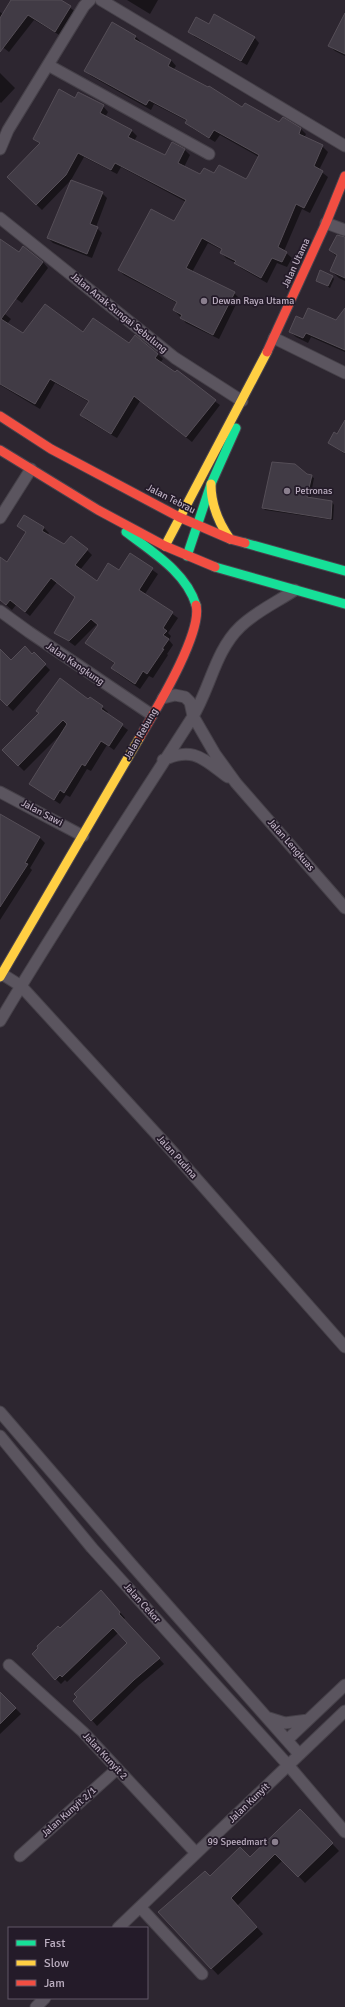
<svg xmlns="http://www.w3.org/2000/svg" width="345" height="2007" viewBox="0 0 345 2007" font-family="Signika,sans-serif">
<rect width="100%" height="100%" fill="#2d2630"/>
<path fill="#0007" d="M 12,0 L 59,0 L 76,12 L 61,36 L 34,20 L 9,52 L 0,45 L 0,12 L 3,14 Z
M 127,0 L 158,0 L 150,14 Z
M 345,16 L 345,56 L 335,51 L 330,46 Z
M 112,23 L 136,37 L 141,42 L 140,43 L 171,60 L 176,66 L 173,70 L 243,108 L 279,123 L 283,118 L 301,129 L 306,134 L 304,138 L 322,146 L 328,152 L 319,170 L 328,177 L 310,213 L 302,209 L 284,251 L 292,258 L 287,267 L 277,263 L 267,283 L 241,268 L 236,263 L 226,258 L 221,253 L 222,250 L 208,243 L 192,272 L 234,293 L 239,298 L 219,339 L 186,323 L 174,310 L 177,303 L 124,275 L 119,270 L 174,223 L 186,202 L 121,167 L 117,174 L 84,157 L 71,180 L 42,210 L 8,177 L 40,144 L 34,139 L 75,99 L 103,106 L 108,112 L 105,117 L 132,131 L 137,136 L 134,141 L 166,157 L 185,150 L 190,155 L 184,167 L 201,176 L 215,175 L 247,180 L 259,157 L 220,135 L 215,142 L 192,128 L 187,121 L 154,104 L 151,110 L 91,76 L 85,70 Z
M 209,25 L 254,37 L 259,43 L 247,65 L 195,37 L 190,32 Z
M 0,73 L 15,88 L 1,103 L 0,102 Z
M 102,193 L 107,198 L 96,227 L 102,233 L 92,258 L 53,243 L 48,238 Z
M 345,237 L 345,281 L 339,278 L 331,271 L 337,257 L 330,250 Z
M 0,240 L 19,254 L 43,262 L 48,268 L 22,303 L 0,287 Z
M 332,276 L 334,279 L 330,288 L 317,280 Z
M 0,310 L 11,319 L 7,324 L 23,335 L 83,333 L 129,344 L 158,354 L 163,359 L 160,363 L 220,405 L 192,442 L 140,401 L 117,438 L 86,420 L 81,415 L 89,402 L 55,383 L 40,409 L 0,385 Z
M 345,315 L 345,352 L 311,337 L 308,343 L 296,337 L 290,332 L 304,320 L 337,322 Z
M 345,422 L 345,454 L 329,443 L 338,435 Z
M 306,475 L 314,478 L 310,499 L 332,502 L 334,505 L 333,520 L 265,510 L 263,508 Z
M 25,516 L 44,528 L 49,533 L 48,535 L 65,546 L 87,550 L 92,555 L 80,570 L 97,583 L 119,571 L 130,554 L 158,574 L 145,594 L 178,618 L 168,633 L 171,636 L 169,640 L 173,645 L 167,654 L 168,655 L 153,678 L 149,676 L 140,689 L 117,673 L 112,668 L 115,664 L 86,643 L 99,625 L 97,624 L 75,646 L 56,632 L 76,597 L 57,582 L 30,616 L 16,605 L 12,610 L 0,600 L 0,567 L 7,564 L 26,533 L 19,526 Z
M 0,650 L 11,661 L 34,654 L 50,670 L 13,711 L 0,698 Z
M 90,699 L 102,707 L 108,712 L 106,714 L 128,730 L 114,750 L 107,745 L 91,771 L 87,769 L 70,797 L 66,795 L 60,804 L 30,784 L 63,732 L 24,771 L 3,750 Z
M 0,815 L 40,838 L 45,843 L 30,868 L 32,870 L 0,920 Z
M 101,1591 L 125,1618 L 123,1620 L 164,1664 L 139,1685 L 97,1726 L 75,1701 L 128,1643 L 118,1633 L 67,1682 L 65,1680 L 61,1684 L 56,1679 L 60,1629 Z
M 0,1692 L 21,1714 L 0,1734 Z
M 300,1810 L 339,1851 L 305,1883 L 283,1860 L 237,1906 L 263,1934 L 218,1975 L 159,1912 L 211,1877 L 250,1858 Z"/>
<path fill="#413b45" stroke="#554e57" d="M 11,0 L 61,0 L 71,6 L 55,32 L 28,15 L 0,52 L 0,18 Z
M 345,13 L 345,54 L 328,46 Z
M 214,14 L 255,37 L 241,61 L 188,32 L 196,17 L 209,24 Z
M 112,22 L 136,36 L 134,39 L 171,60 L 168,66 L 208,87 L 209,86 L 242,107 L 245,103 L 279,122 L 283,117 L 301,128 L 299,134 L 323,145 L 314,166 L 323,171 L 304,208 L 296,204 L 278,247 L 287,252 L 282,262 L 272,258 L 261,278 L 234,263 L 236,261 L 220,253 L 222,249 L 202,238 L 186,268 L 235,292 L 213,335 L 180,318 L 182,315 L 173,310 L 177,302 L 118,270 L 151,209 L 174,221 L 186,200 L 115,163 L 111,170 L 78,153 L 66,175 L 36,205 L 7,177 L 40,143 L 33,139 L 59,89 L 75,98 L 78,92 L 104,105 L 100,113 L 132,130 L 128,137 L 165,155 L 172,142 L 185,149 L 178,163 L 200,174 L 204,168 L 214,173 L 219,165 L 246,179 L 248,176 L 259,155 L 214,130 L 209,138 L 185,123 L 187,120 L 149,100 L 146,105 L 84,71 Z
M 71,180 L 103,192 L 90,224 L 98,227 L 87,254 L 47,238 Z
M 337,235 L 345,237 L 345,278 L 330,271 L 337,255 L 329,250 Z
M 0,239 L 19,252 L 23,246 L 43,262 L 1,319 L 23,333 L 45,304 L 83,332 L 93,318 L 129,343 L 135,335 L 158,354 L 155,358 L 175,372 L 177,370 L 216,400 L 186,437 L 134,396 L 111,434 L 80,415 L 89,401 L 50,379 L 35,404 L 0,384 Z
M 320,270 L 333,276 L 328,286 L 316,281 Z
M 308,308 L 336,320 L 345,308 L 345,350 L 306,333 L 303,338 L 289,332 L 296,316 L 303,319 Z
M 345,420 L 345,453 L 328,443 L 334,432 L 337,434 Z
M 272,462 L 295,464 L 307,474 L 312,475 L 307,497 L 332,501 L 331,519 L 262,508 Z
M 24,515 L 44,527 L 42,531 L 64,544 L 71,536 L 88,549 L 75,565 L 97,581 L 108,563 L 119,570 L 130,553 L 153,568 L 139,590 L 173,612 L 163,628 L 167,631 L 163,635 L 169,639 L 162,649 L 164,649 L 147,674 L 143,671 L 135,684 L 111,668 L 115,663 L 85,643 L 98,625 L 91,619 L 69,641 L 54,633 L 75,597 L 51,578 L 25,612 L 10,600 L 6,605 L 0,600 L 0,557 L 7,562 L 26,532 L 17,526 Z
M 25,646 L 32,654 L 34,652 L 46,664 L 7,706 L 0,699 L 0,649 L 11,660 Z
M 60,678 L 88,699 L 90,697 L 103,706 L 101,709 L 123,724 L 109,746 L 101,741 L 85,766 L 82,764 L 64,793 L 60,790 L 54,800 L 29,784 L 67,724 L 63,720 L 18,766 L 2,750 L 39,713 L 36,711 Z
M 0,814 L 40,837 L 25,863 L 28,864 L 0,907 Z
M 101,1590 L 120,1612 L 119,1614 L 160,1658 L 134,1680 L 91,1721 L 73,1701 L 77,1697 L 74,1694 L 127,1643 L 113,1628 L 62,1677 L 60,1675 L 55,1680 L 32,1654 L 38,1648 L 37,1646 L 58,1626 L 60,1628 Z
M 0,1692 L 16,1708 L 0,1724 Z
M 300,1809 L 333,1843 L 298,1877 L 275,1854 L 231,1898 L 257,1927 L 211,1969 L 158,1912 L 205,1871 L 210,1876 L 240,1847 L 250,1857 Z"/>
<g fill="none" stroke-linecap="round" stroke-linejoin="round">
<g stroke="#464149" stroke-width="13">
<path id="street" d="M 101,0 L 345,146
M 48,65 L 209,154
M 0,149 L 8,130 L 84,6 L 90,0
M 0,218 L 175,358 L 242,401
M 326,223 L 345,230
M 274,338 L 345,373
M 0,518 L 31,469
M 0,611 L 29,632 L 152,715
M 163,698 L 175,695 L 185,697 L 190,702 L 193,716 L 215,754 L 236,783 L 345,908
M 163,760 C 194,746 203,759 228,777
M 0,792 L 83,836
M 2,974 L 21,986 L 171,1150 L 345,1347
M 0,1021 C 61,918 128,818 192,718 C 210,689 215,651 240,627 C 255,612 277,602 295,590
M 0,1412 L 132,1565 L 299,1754
M 0,1436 L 92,1548 L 288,1765 L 345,1832
M 9,1665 L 83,1732 L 196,1853
M 269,1718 L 285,1723 L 308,1720
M 287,1740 L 345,1685
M 20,1856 L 117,1769
M 140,1907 L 202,1974
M 118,1928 L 345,1711
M 36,2007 L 45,1998"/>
</g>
<g stroke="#49434d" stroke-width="11">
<path id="fast" d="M 126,532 C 152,552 186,572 196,605
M 245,543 L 345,571
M 187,556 L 211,484 L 236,428
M 215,567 L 345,604"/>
</g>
<g stroke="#49434d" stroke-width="11">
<path id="slow" d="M 211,484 C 211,505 218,522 230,539
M 165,546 L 267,352
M 0,977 L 140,737"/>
</g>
<g stroke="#49434d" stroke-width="11">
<path id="jam" d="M 267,352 L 326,223 L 345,176
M 0,416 L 51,449 L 179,517 L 230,539 L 245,543
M 0,450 L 98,510 L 165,546 L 215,567
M 140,737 C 155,711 203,633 196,605"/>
</g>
<use href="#street" stroke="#5b555f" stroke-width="11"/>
<use href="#fast" stroke="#16e098" stroke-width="9"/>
<use href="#slow" stroke="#ffcf43" stroke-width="9"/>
<use href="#jam" stroke="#f24e42" stroke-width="9"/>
</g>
<g fill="#8a7f8e" stroke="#241b29" stroke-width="1.5">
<circle cx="204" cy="301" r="4"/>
<circle cx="287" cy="491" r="4"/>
<circle cx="275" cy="1842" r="4"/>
</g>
<g text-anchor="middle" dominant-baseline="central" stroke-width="3.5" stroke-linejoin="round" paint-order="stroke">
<g font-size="10" fill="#bcafc1" stroke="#241b29">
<text transform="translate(296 263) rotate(-65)">Jalan Utama</text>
<text transform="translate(119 313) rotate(39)">Jalan Anak Sungai Sebulung</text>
<text transform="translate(171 499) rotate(27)">Jalan Tebrau</text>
<text transform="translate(75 664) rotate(34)">Jalan Kangkung</text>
<text transform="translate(141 734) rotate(-60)">Jalan Rebung</text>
<text transform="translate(42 813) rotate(28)">Jalan Sawi</text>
<text transform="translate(291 845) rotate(49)">Jalan Lengkuas</text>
<text transform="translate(177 1157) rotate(48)">Jalan Pudina</text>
<text transform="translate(142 1603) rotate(48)">Jalan Cekor</text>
<text transform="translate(105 1756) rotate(47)">Jalan Kunyit 2</text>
<text transform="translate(249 1803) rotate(-44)">Jalan Kunyit</text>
<text transform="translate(69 1812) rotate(-42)">Jalan Kunyit 2/1</text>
</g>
<g font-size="10" fill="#bcafc1" stroke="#241b29" text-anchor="start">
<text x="212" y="301">Dewan Raya Utama</text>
<text x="295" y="491">Petronas</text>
<text x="267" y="1842" text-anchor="end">99 Speedmart</text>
</g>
</g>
<rect x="8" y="1927" width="140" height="72" fill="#241b29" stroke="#615666"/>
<rect x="16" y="1940" width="20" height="6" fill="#16e098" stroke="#615666"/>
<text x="44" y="1947" font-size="12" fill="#bcafc1">Fast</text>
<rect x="16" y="1960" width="20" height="6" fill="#ffcf43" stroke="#615666"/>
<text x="44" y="1967" font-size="12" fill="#bcafc1">Slow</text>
<rect x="16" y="1980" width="20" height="6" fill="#f24e42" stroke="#615666"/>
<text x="44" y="1987" font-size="12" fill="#bcafc1">Jam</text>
</svg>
